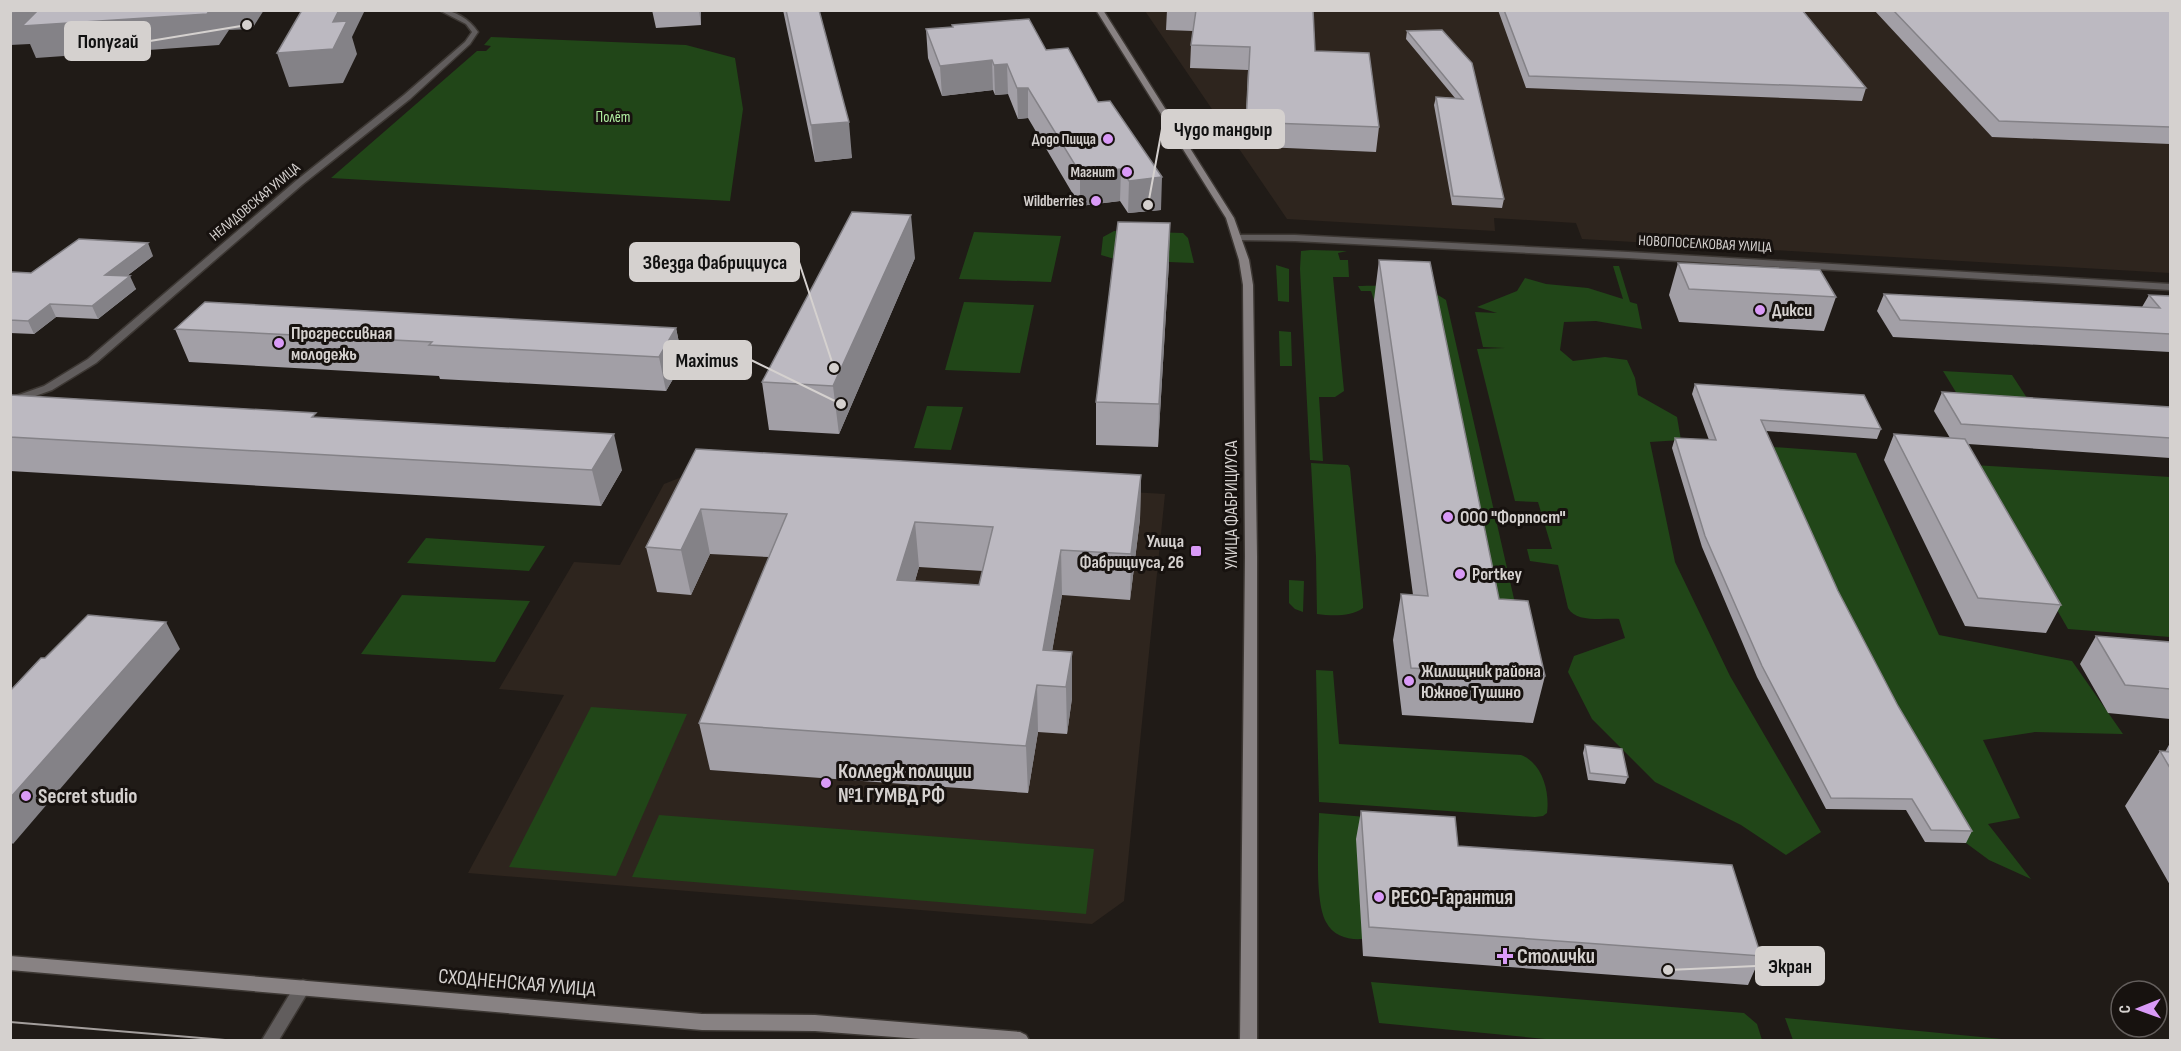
<svg xmlns="http://www.w3.org/2000/svg" width="2181" height="1051" viewBox="0 0 2181 1051" font-family="'Sofia Sans Condensed',sans-serif">
<rect width="100%" height="100%" fill="#201b17"/>
<path fill="#2e251e" d="M 1145,11 L 2170,11 L 2170,273 L 1582,239 L 1576,223 L 1494,218 L 1495,231 L 1287,219 Z
M 707,467 L 1165,494 L 1124,901 L 1092,924 L 468,873 L 564,695 L 499,689 L 574,562 L 620,565 L 664,484 Z"/>
<path fill="#214618" d="M 491,37 L 686,45 L 735,58 L 743,109 L 730,201 L 331,178 L 477,51 L 486,51 L 491,46 L 484,45 Z
M 1114,231 L 1183,233 L 1188,238 L 1194,263 L 1118,260 L 1101,255 L 1103,237 Z
M 974,232 L 1061,236 L 1051,282 L 959,279 Z
M 1311,250 L 1347,251 L 1338,253 L 1340,260 L 1348,260 L 1349,277 L 1333,277 L 1344,391 L 1335,397 L 1319,397 L 1323,461 L 1310,460 L 1300,269 L 1301,251 Z
M 1276,265 L 1289,269 L 1289,302 L 1278,301 Z
M 1613,266 L 1619,266 L 1630,302 L 1637,304 L 1642,329 L 1596,321 L 1564,322 L 1560,350 L 1573,361 L 1605,357 L 1627,360 L 1635,378 L 1638,395 L 1677,417 L 1681,440 L 1650,442 L 1675,562 L 1730,676 L 1821,832 L 1786,855 L 1741,825 L 1655,782 L 1592,719 L 1568,672 L 1574,656 L 1625,638 L 1619,619 C 1603,618 1576,623 1568,608 L 1558,565 L 1530,561 L 1527,549 L 1552,549 L 1538,502 L 1515,501 L 1477,349 L 1505,348 L 1483,347 L 1475,312 L 1497,313 L 1477,307 L 1517,291 L 1525,278 L 1546,284 L 1588,288 L 1623,299 Z
M 1358,286 C 1382,285 1427,285 1446,300 L 1522,634 L 1487,638 L 1371,291 L 1361,291 Z
M 964,302 L 1034,305 L 1020,373 L 945,370 Z
M 1279,331 L 1291,332 L 1292,366 L 1280,366 Z
M 1943,371 L 2012,375 L 2027,398 L 1957,394 Z
M 927,406 L 963,407 L 951,450 L 914,448 Z
M 1773,447 L 1856,453 L 1939,635 L 2072,661 L 2123,734 L 2035,732 L 1983,740 L 2020,818 L 1988,824 L 2031,879 L 1989,860 L 1966,843 L 1773,465 Z
M 1311,463 L 1348,465 L 1350,468 L 1363,603 L 1363,608 C 1351,617 1331,616 1317,614 L 1316,557 Z
M 1974,465 L 2170,477 L 2170,637 L 2068,629 Z
M 426,538 L 545,546 L 529,571 L 407,563 Z
M 1289,580 L 1304,581 L 1303,612 L 1295,609 L 1289,603 Z
M 402,595 L 530,601 L 495,662 L 361,654 Z
M 1316,670 L 1333,671 L 1339,744 L 1521,755 C 1542,763 1550,791 1547,813 L 1543,816 L 1535,817 L 1319,802 Z
M 591,707 L 687,714 L 616,876 L 509,867 Z
M 1319,813 L 1448,824 L 1362,939 C 1348,940 1333,936 1326,922 C 1314,900 1319,840 1319,813 Z
M 659,815 L 1094,849 L 1086,914 L 632,877 Z
M 1371,982 L 1744,1013 L 1757,1024 L 1762,1040 L 1556,1040 L 1379,1023 Z
M 1785,1018 L 2012,1040 L 1793,1040 Z"/>
<g fill="none" stroke-linecap="round" stroke-linejoin="round">
<g stroke="#3d3834" stroke-width="3">
<path id="minor" d="M 439,10 C 455,10 469,19 478,32 L 470,44 L 410,99 L 303,184 L 96,363 L 52,390 L 10,405 L 10,398 L 44,386 L 88,359 L 297,180 L 404,95 L 465,42 L 472,32 L 466,24 Z
M 1238,235 L 1295,235 L 1628,252 L 2170,284 L 2170,290 L 1628,258 L 1295,241 L 1235,240 L 1233,238 Z
M 303,980 L 309,982 L 311,987 L 279,1040 L 262,1040 L 297,982 Z"/>
</g>
<g stroke="#3d3834" stroke-width="3">
<path id="secondary" d="M 1096,10 L 1103,10 L 1234,218 L 1249,260 L 1253,285 L 1257,556 L 1257,1040 L 1240,1040 L 1245,556 L 1243,285 L 1239,260 L 1226,218 Z
M 10,956 L 702,1014 L 815,1015 L 1020,1032 L 1026,1035 L 1029,1040 L 934,1040 L 815,1031 L 702,1030 L 10,970 Z"/>
</g>
<use href="#minor" fill="#615d5d" fill-rule="evenodd"/>
<use href="#secondary" fill="#888283" fill-rule="evenodd"/>
<path stroke="#a49f9d" stroke-width="2" d="M 10,1022 L 225,1040"/>
</g>
<path fill="#a29fa6" fill-rule="evenodd" d="M 652,10 L 701,10 L 701,25 L 656,28 Z
M 783,10 L 819,10 L 852,158 L 815,162 Z
M 1167,10 L 1313,10 L 1315,51 L 1379,127 L 1376,152 L 1245,146 L 1248,70 L 1190,68 L 1191,45 L 1193,31 L 1166,30 Z
M 1498,10 L 1802,10 L 1866,88 L 1862,101 L 1526,88 Z
M 1874,10 L 2170,10 L 2170,144 L 1992,137 Z
M 952,25 L 1046,50 L 1098,102 L 1161,210 L 1128,213 L 1120,201 L 1080,206 L 1028,118 L 1018,119 L 1008,94 L 995,95 L 993,90 L 942,96 L 928,58 L 926,29 L 952,27 Z
M 1442,30 L 1504,199 L 1502,208 L 1452,205 L 1434,105 L 1436,97 L 1455,98 L 1406,39 L 1407,31 Z
M 153,256 L 127,276 L 136,289 L 98,319 L 56,317 L 34,334 L 10,333 L 10,273 L 31,273 Z
M 915,258 L 839,434 L 769,430 L 762,382 Z
M 1379,260 L 1499,599 L 1545,676 L 1533,723 L 1402,715 L 1393,640 L 1401,594 L 1413,595 L 1374,300 Z
M 1169,262 L 1158,447 L 1096,445 L 1096,402 Z
M 1678,263 L 1836,297 L 1824,331 L 1679,322 L 1669,295 Z
M 1884,294 L 2142,307 L 2149,295 L 2170,296 L 2170,352 L 1893,337 L 1877,311 Z
M 676,328 L 683,362 L 666,391 L 440,379 L 439,376 L 189,362 L 175,329 Z
M 1695,384 L 1881,429 L 1877,439 L 1766,431 L 1838,591 L 1898,706 L 1972,831 L 1966,843 L 1925,842 L 1906,810 L 1826,809 L 1757,677 L 1702,547 L 1672,448 L 1675,438 L 1709,440 L 1692,394 Z
M 1942,392 L 2170,407 L 2170,458 L 1968,444 L 2061,605 L 2046,633 L 1965,626 L 1884,460 L 1894,434 L 1950,438 L 1934,411 Z
M 10,395 L 318,418 L 622,470 L 601,506 L 10,471 Z
M 696,449 L 1141,475 L 1140,519 L 1130,600 L 1062,595 L 1052,651 L 1072,698 L 1067,734 L 1038,732 L 1028,793 L 710,770 L 699,723 L 769,557 L 710,554 L 691,595 L 657,592 L 646,547 ZM 919,567 L 983,571 L 979,585 L 915,581 Z
M 2096,636 L 2170,642 L 2170,719 L 2108,713 L 2080,664 Z
M 2170,743 L 2170,885 L 2125,806 L 2160,751 L 2165,752 Z
M 1585,745 L 1628,777 L 1625,784 L 1588,780 L 1583,753 Z
M 1361,811 L 1458,846 L 1761,956 L 1748,985 L 1363,956 L 1356,839 Z"/>
<path fill="#848287" d="M 264,10 L 252,29 L 229,30 L 219,45 L 36,58 L 30,44 L 10,45 L 10,13 L 36,12 Z
M 339,10 L 365,10 L 352,37 L 357,54 L 343,83 L 289,87 L 277,53 L 333,22 Z
M 699,10 L 701,10 L 701,25 Z
M 992,60 L 993,90 L 942,96 L 940,66 Z
M 1007,64 L 1008,94 L 995,95 L 994,65 Z
M 1017,88 L 1028,88 L 1028,118 L 1018,119 Z
M 849,122 L 852,158 L 815,162 L 811,125 Z
M 1121,169 L 1120,201 L 1080,206 L 1080,173 Z
M 1162,177 L 1161,210 L 1128,213 L 1129,181 Z
M 911,215 L 915,258 L 839,434 L 833,386 Z
M 1170,223 L 1169,262 L 1158,447 L 1159,404 Z
M 148,243 L 153,256 L 111,288 L 105,275 Z
M 130,276 L 136,289 L 98,319 L 92,306 Z
M 50,304 L 56,317 L 34,334 L 28,321 Z
M 676,328 L 683,362 L 666,391 L 659,357 Z
M 614,434 L 622,470 L 601,506 L 592,470 Z
M 1141,475 L 1140,519 L 1130,600 L 1131,554 Z
M 701,509 L 710,554 L 691,595 L 681,550 Z
M 915,522 L 919,567 L 902,625 L 897,580 Z
M 1061,550 L 1062,595 L 1046,686 L 1043,650 Z
M 166,622 L 180,649 L 13,844 L 10,841 L 10,798 Z
M 1072,652 L 1072,698 L 1067,734 L 1066,687 Z
M 1037,685 L 1038,732 L 1028,793 L 1026,746 Z"/>
<path fill="#bcb9c1" stroke="#848287" stroke-width="1.5" fill-rule="evenodd" d="M 10,10 L 210,10 L 207,14 L 22,26 L 36,12 L 10,13 Z
M 302,10 L 339,10 L 333,22 L 347,21 L 333,49 L 277,53 Z
M 786,10 L 819,10 L 849,122 L 811,125 Z
M 1196,10 L 1313,10 L 1315,51 L 1369,53 L 1379,127 L 1246,122 L 1250,47 L 1191,45 Z
M 1504,10 L 1802,10 L 1866,88 L 1529,76 Z
M 1893,10 L 2170,10 L 2170,127 L 1999,121 Z
M 1029,19 L 1046,50 L 1068,48 L 1098,102 L 1110,101 L 1162,177 L 1129,181 L 1121,169 L 1080,173 L 1028,88 L 1017,88 L 1007,64 L 994,65 L 992,60 L 940,66 L 926,29 L 953,27 L 952,25 Z
M 1442,30 L 1472,63 L 1504,199 L 1453,196 L 1436,97 L 1463,99 L 1407,31 Z
M 852,212 L 911,215 L 833,386 L 762,382 Z
M 1118,222 L 1170,223 L 1159,404 L 1096,402 Z
M 79,239 L 148,243 L 105,275 L 130,276 L 92,306 L 50,304 L 28,321 L 10,320 L 10,273 L 12,272 L 31,273 Z
M 1379,260 L 1430,262 L 1499,599 L 1528,601 L 1545,676 L 1411,668 L 1401,594 L 1428,596 Z
M 1678,263 L 1820,270 L 1836,297 L 1689,289 Z
M 1884,294 L 2160,308 L 2149,295 L 2170,296 L 2170,334 L 1900,320 Z
M 205,302 L 676,328 L 659,357 L 429,345 L 432,342 L 175,329 Z
M 1695,384 L 1864,395 L 1881,429 L 1761,420 L 1838,591 L 1898,706 L 1972,831 L 1931,830 L 1912,799 L 1831,798 L 1762,666 L 1705,536 L 1675,438 L 1716,440 Z
M 1942,392 L 2170,407 L 2170,438 L 1961,424 Z
M 10,395 L 316,413 L 312,417 L 614,434 L 592,470 L 10,437 Z
M 1894,434 L 1965,439 L 2061,605 L 1978,598 Z
M 696,449 L 1141,475 L 1131,554 L 1061,550 L 1043,650 L 1072,652 L 1066,687 L 1037,685 L 1026,746 L 699,723 L 787,514 L 701,509 L 681,550 L 646,547 ZM 915,522 L 993,527 L 979,585 L 897,580 Z
M 88,615 L 166,622 L 10,798 L 10,691 L 41,658 L 45,658 Z
M 2096,636 L 2170,642 L 2170,689 L 2125,685 Z
M 1585,745 L 1622,749 L 1628,777 L 1590,773 Z
M 2160,751 L 2170,752 L 2170,768 Z
M 1361,811 L 1455,817 L 1458,846 L 1732,865 L 1761,956 L 1369,927 Z"/>
<g fill="#d99af7" stroke="#17120f" stroke-width="2">
<circle cx="1108" cy="139" r="6"/>
<circle cx="1127" cy="172" r="6"/>
<circle cx="1096" cy="201" r="6"/>
<circle cx="1760" cy="310" r="6"/>
<circle cx="279" cy="343" r="6"/>
<circle cx="1448" cy="517" r="6"/>
<rect x="1190" y="545" width="12" height="12" rx="3"/>
<circle cx="1460" cy="574" r="6"/>
<circle cx="1409" cy="681" r="6"/>
<circle cx="826" cy="783" r="6"/>
<circle cx="26" cy="796" r="6"/>
<circle cx="1379" cy="897" r="6"/>
<path d="M1502 947h6v6h6v6h-6v6h-6v-6h-6v-6h6z"/>
</g>
<g text-anchor="middle" dominant-baseline="central" stroke-width="6" stroke-linejoin="round" paint-order="stroke">
<g font-size="15" fill="#b2f0a3" stroke="#17120f">
<text x="613" y="117">Полёт</text>
</g>
<g font-size="15" font-weight="bold" fill="#d5d1cf" stroke="#17120f" text-anchor="end">
<text x="1096" y="139">Додо Пицца</text>
<text x="1115" y="172">Магнит</text>
<text x="1084" y="201">Wildberries</text>
</g>
<g font-size="15" fill="#d5d1cf" stroke="#17120f">
<text transform="translate(255 202) rotate(-40)">НЕЛИДОВСКАЯ УЛИЦА</text>
<text transform="translate(1705 244) rotate(3)">НОВОПОСЕЛКОВАЯ УЛИЦА</text>
</g>
<g font-size="18" font-weight="bold" fill="#d5d1cf" stroke="#17120f" text-anchor="start">
<text x="1772" y="310">Дикси</text>
<text x="291" y="333">Прогрессивная<tspan x="291" dy="21">молодежь</tspan></text>
<text x="1460" y="517">ООО "Форпост"</text>
<text x="1184" y="541" text-anchor="end">Улица<tspan x="1184" dy="21">Фабрициуса, 26</tspan></text>
<text x="1472" y="574">Portkey</text>
<text x="1421" y="671">Жилищник района<tspan x="1421" dy="21">Южное Тушино</tspan></text>
</g>
<g font-size="18" fill="#d5d1cf" stroke="#17120f">
<text transform="translate(1231 505) rotate(-90)">УЛИЦА ФАБРИЦИУСА</text>
</g>
<g font-size="21" font-weight="bold" fill="#d5d1cf" stroke="#17120f" text-anchor="start">
<text x="838" y="771">Колледж полиции<tspan x="838" dy="24">№1 ГУМВД РФ</tspan></text>
<text x="38" y="796">Secret studio</text>
<text x="1391" y="897">РЕСО-Гарантия</text>
<text x="1517" y="956">Столички</text>
</g>
<g font-size="21" fill="#d5d1cf" stroke="#17120f">
<text transform="translate(517 983) rotate(5)">СХОДНЕНСКАЯ УЛИЦА</text>
</g>
</g>
<path fill="none" stroke="#d5d1cf" stroke-width="2" d="M247 25L150 41M1148 205L1162 129M834 368L799 262M841 404L751 360M1668 970L1756 966"/>
<g fill="#d5d1cf" stroke="#17120f" stroke-width="2">
<circle cx="247" cy="25" r="6"/>
<circle cx="1148" cy="205" r="6"/>
<circle cx="834" cy="368" r="6"/>
<circle cx="841" cy="404" r="6"/>
<circle cx="1668" cy="970" r="6"/>
</g>
<g fill="#d5d1cf" stroke="#d5d1cf" stroke-width="2">
<rect x="65" y="22" width="85" height="38" rx="6"/>
<rect x="1162" y="110" width="122" height="38" rx="6"/>
<rect x="630" y="243" width="169" height="38" rx="6"/>
<rect x="664" y="341" width="87" height="38" rx="6"/>
<rect x="1756" y="947" width="68" height="38" rx="6"/>
</g>
<g font-size="20" text-anchor="middle" font-weight="bold" fill="#111">
<text x="108" y="48">Попугай</text>
<text x="1223" y="136">Чудо тандыр</text>
<text x="715" y="269">Звезда Фабрициуса</text>
<text x="707" y="367">Maximus</text>
<text x="1790" y="973">Экран</text>
</g>
<rect width="2181" height="1051" fill="none" stroke="#d5d1cf" stroke-width="24"/>
<g transform="translate(2139 1009) rotate(269)"><circle r="28" fill="#17120f" stroke="#635e5c" stroke-width="1.5"/>
<path d="M0-4.5L10 22L0 15L-10 22Z" fill="#d99af7"/>
<text y="-9" font-size="16" font-weight="bold" text-anchor="middle" fill="#d5d1cf">С</text>
</g>
</svg>
